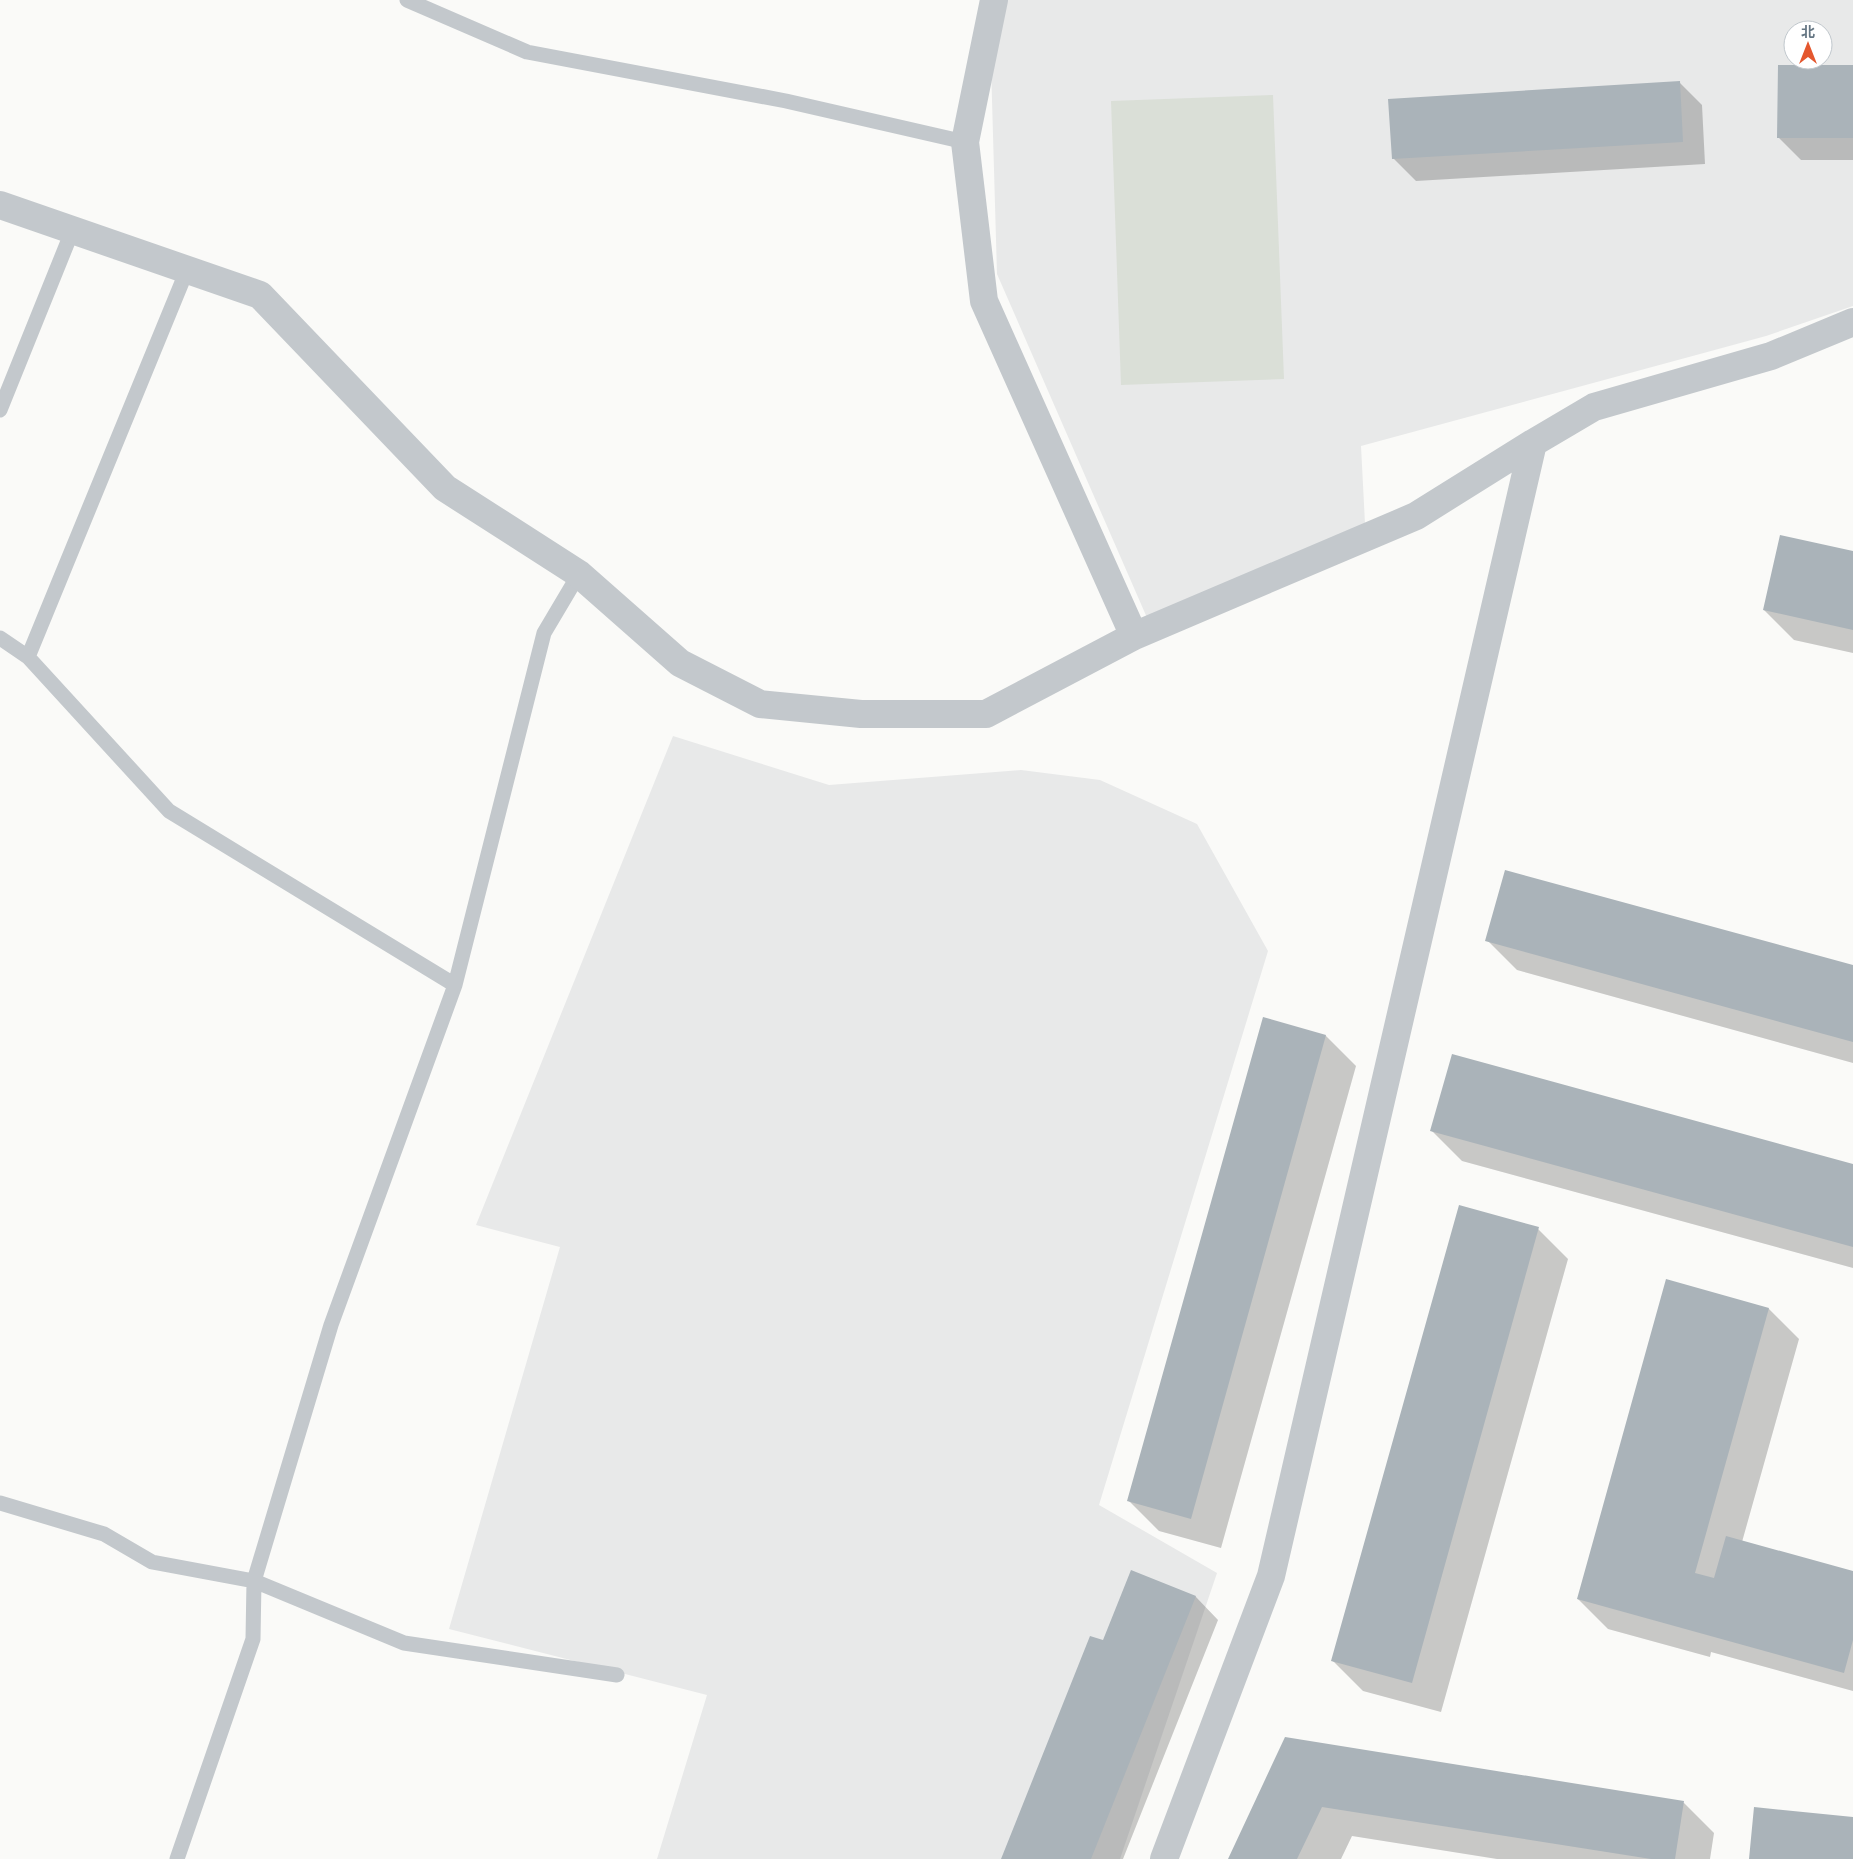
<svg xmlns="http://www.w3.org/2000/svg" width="1853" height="1859" viewBox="0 0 1853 1859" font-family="Montserrat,'Noto Sans SC',sans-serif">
<rect width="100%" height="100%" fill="#fafaf8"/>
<path fill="#e8e9e9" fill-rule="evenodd" d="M 1007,0 L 1853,0 L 1853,306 L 1766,336 L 1711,351 L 1361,446 L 1366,543 L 1148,620 L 997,274 L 991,65 ZM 1793,30 L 1823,30 L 1823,60 L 1793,60 Z
M 673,736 L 829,785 L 1021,770 L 1100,780 L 1197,824 L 1268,951 L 1099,1505 L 1217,1573 L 1120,1859 L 657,1859 L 707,1695 L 449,1629 L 560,1247 L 476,1225 Z"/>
<path fill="#dadfd7" d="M 1273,95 L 1284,379 L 1121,385 L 1111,101 Z"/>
<path fill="#0003" d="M 1853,67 L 1853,160 L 1801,160 L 1778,137 Z
M 1679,82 L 1702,105 L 1705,164 L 1416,181 L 1393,158 Z
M 1853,552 L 1853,653 L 1794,640 L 1764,610 Z
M 1487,940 L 1853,967 L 1853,1063 L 1517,970 Z
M 1264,1019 L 1326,1036 L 1356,1066 L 1221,1548 L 1159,1531 L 1129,1501 Z
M 1432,1131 L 1853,1165 L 1853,1268 L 1462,1161 Z
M 1538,1229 L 1568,1259 L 1441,1712 L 1363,1691 L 1333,1661 Z
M 1667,1281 L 1769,1309 L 1799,1339 L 1742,1542 L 1853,1573 L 1853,1691 L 1711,1652 L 1710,1657 L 1608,1629 L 1578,1599 Z
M 1132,1572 L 1196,1597 L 1218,1620 L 1123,1859 L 1002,1859 L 1104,1642 Z
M 1286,1739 L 1684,1803 L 1714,1833 L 1710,1859 L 1497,1859 L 1352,1836 L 1341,1859 L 1230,1859 Z"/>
<path fill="#aab3b9" d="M 1778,65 L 1853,65 L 1853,138 L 1777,138 Z
M 1680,81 L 1683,142 L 1392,159 L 1388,99 Z
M 1780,535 L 1853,551 L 1853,630 L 1763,610 Z
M 1505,870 L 1853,965 L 1853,1042 L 1485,941 Z
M 1263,1017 L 1326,1035 L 1191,1519 L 1127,1501 Z
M 1452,1054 L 1853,1164 L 1853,1247 L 1430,1131 Z
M 1459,1205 L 1539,1227 L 1412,1683 L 1331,1661 Z
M 1666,1279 L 1769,1308 L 1695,1573 L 1714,1578 L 1726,1536 L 1853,1571 L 1853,1640 L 1844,1673 L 1577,1599 Z
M 1131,1570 L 1196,1596 L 1091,1859 L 1001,1859 L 1090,1636 L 1103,1640 Z
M 1285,1737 L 1684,1801 L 1675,1859 L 1651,1859 L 1322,1807 L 1297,1859 L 1228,1859 Z
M 1754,1807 L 1853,1817 L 1853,1859 L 1749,1859 Z"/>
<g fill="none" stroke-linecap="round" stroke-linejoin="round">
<path stroke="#c3c8cc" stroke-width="15" d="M 407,0 L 527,52 L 786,101 L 965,142
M 0,410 L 73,229
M 0,638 L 28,657 L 169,811 L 455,985
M 28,657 L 187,270
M 0,1503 L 104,1534 L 152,1562 L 254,1581 L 404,1643 L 617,1675
M 177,1859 L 253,1639 L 254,1581 L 331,1325 L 455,985 L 544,633 L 579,574"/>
<path stroke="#c3c8cc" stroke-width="28" d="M 994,0 L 965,142 L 984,301 L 1134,636
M 0,205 L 260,295 L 445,488 L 579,574 L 680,663 L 760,704 L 861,714 L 986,714 L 1134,636 L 1416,516 L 1533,443 L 1594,407 L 1771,356 L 1853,322
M 1164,1859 L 1271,1576 L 1533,443"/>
</g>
<g transform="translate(1808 45)"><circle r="24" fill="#ffffff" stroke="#c1c8cd"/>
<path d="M0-4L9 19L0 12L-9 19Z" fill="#e4572e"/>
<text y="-8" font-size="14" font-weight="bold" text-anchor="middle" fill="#657683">北</text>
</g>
</svg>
